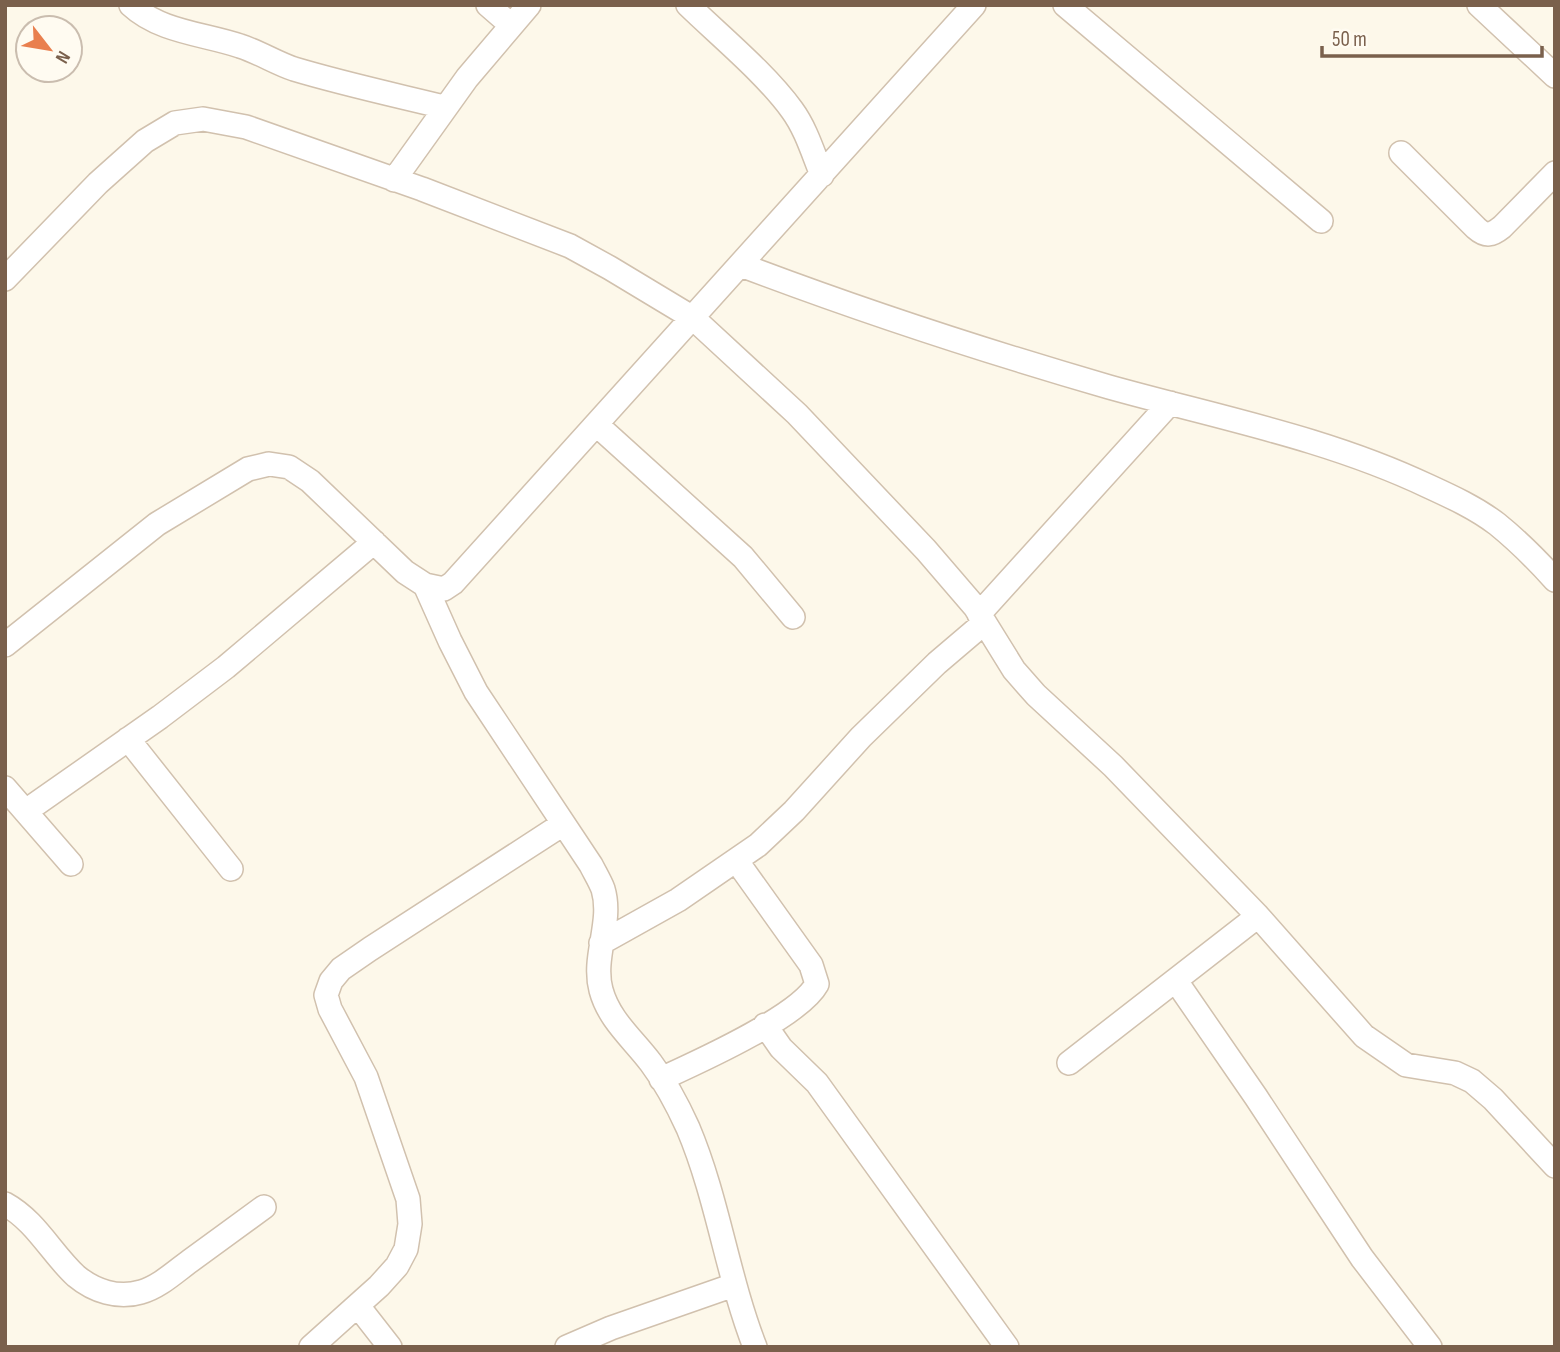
<svg xmlns="http://www.w3.org/2000/svg" width="1560" height="1352" viewBox="0 0 1560 1352" font-family="'Sofia Sans Condensed',sans-serif">
<rect width="100%" height="100%" fill="#fdf8ea"/>
<g fill="none" stroke-linecap="round" stroke-linejoin="round">
<g stroke="#d1c1ae" stroke-width="26">
<path id="street" d="M 131,5 C 160,32 205,34 240,46 C 259,52 276,63 294,69 C 344,84 395,95 444,107
M 488,5 L 511,25
M 688,5 C 721,37 765,73 792,110 C 806,129 813,153 822,175
M 1065,5 L 1321,221
M 1479,5 L 1555,76
M 1401,153 L 1476,228 C 1486,237 1492,235 1502,227 L 1555,173
M 394,180 L 467,78 L 529,5
M 741,265 C 862,311 985,351 1109,387 C 1216,417 1327,438 1428,486 C 1452,497 1476,508 1497,524 C 1518,541 1537,560 1555,580
M 5,279 L 98,183 L 145,141 L 175,123 L 203,119 L 246,127 L 422,189 L 570,246 L 610,268 L 693,318 L 797,414 L 926,550 L 975,607 L 1014,670 L 1036,695 L 1113,766 L 1258,916 L 1364,1036 L 1406,1065 L 1455,1073 L 1472,1081 L 1493,1099 L 1555,1166
M 597,425 L 743,557 L 793,617
M 425,585 L 450,641 L 476,692 L 591,865 C 595,873 600,881 603,889 C 613,922 592,957 601,990 C 609,1020 633,1039 651,1063 C 666,1083 678,1106 688,1128 C 718,1199 727,1275 755,1347
M 979,614 L 1170,403
M 5,645 L 157,524 L 248,469 L 269,464 L 289,467 L 310,481 L 405,572 L 425,585 L 444,589 L 453,583 L 974,5
M 128,739 L 231,869
M 5,788 L 71,864
M 26,811 L 160,717 L 226,667 L 374,542
M 601,943 L 678,900 L 758,845 L 794,811 L 861,737 L 937,663 L 984,623
M 1176,981 L 1256,1097 L 1362,1258 L 1430,1347
M 765,1025 L 781,1048 L 817,1083 L 1007,1347
M 1069,1063 L 1258,916
M 661,1079 C 698,1062 799,1017 817,984 L 811,965 L 736,860
M 5,1204 C 36,1221 51,1253 76,1276 C 94,1291 118,1299 141,1292 C 159,1287 175,1272 190,1261 C 215,1243 239,1225 264,1207
M 358,1306 L 390,1347
M 311,1347 L 379,1286 L 397,1266 L 406,1249 L 410,1224 L 408,1199 L 366,1077 L 330,1009 L 326,995 L 331,981 L 341,969 L 370,949 L 563,824
M 567,1347 L 611,1328 L 734,1285"/>
</g>
<use href="#street" stroke="#fff" stroke-width="23"/>
</g>
<rect width="1560" height="1352" fill="none" stroke="#7a604c" stroke-width="14"/>
<g transform="translate(49 49) rotate(121)"><circle r="33" fill="#fffbf1" stroke="#cabdaf" stroke-width="2"/>
<path d="M0-5L12 26L0 18L-12 26Z" fill="#e97f4e"/>
<text y="-10" font-size="19" font-weight="bold" text-anchor="middle" fill="#7a604c">N</text>
</g>
<path d="M1322 46v10h220v-10" fill="none" stroke="#7a604c" stroke-width="3.5"/>
<text x="1332" y="46" font-size="21" fill="#7a604c" stroke="#fffbf1" stroke-width="5" paint-order="stroke">50 m</text>
</svg>
